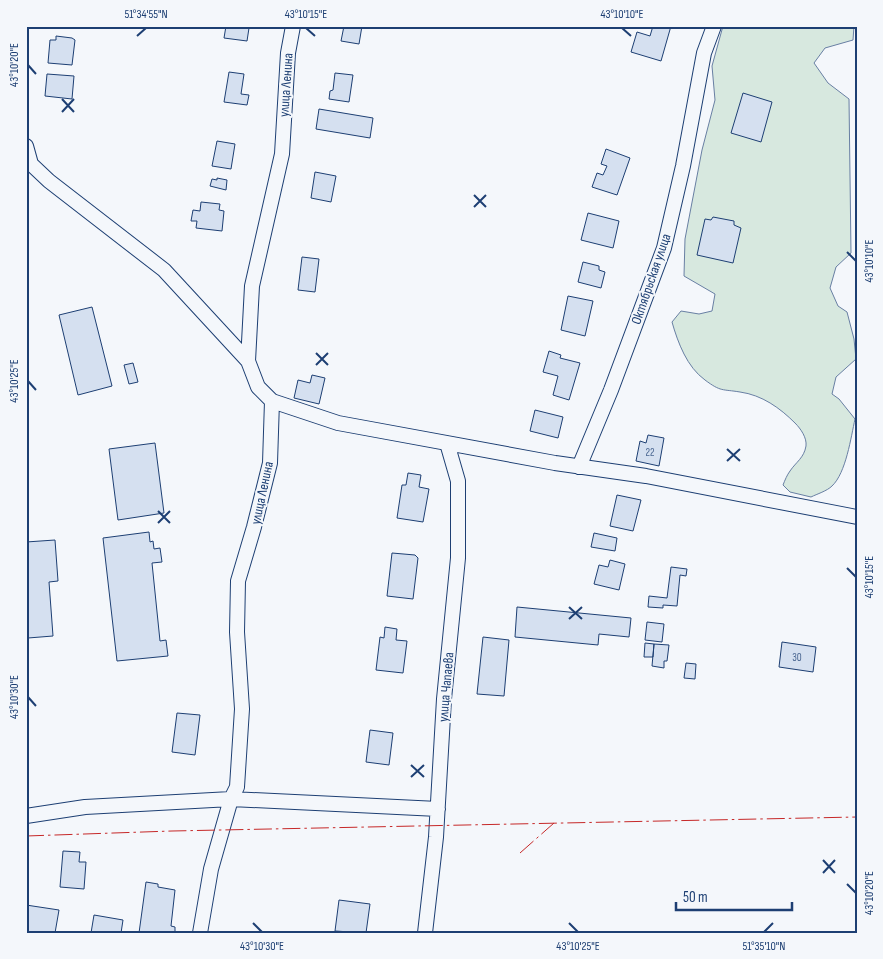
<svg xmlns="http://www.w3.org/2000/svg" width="883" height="959" viewBox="0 0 883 959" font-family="'Sofia Sans Condensed',sans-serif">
<rect width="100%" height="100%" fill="#f4f7fb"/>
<path fill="#d7e8df" stroke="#687fa3" d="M 723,26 L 854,26 L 853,40 L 825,48 L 814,63 L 828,83 L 849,99 L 851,253 L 836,267 L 830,288 L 838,306 L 847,312 L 854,339 L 856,359 L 836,377 L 832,394 L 839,399 L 855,419 C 851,437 846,473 832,486 C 827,491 817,494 811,497 L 790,492 L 783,485 C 785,480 787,475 790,471 C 796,462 804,458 806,446 C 807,438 801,429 795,423 C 780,408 762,395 740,392 C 722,389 721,392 705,380 C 687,367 678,343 672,322 L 681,311 L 699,314 L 712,311 L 715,294 L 684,276 L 685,239 L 702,150 L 715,100 L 712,66 Z"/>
<path fill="#d5e0f0" stroke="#1d3f73" d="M 226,26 L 249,28 L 247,41 L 224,38 Z
M 344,26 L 362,26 L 359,44 L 341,41 Z
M 653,26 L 671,26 L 661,61 L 631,52 L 637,32 L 650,36 Z
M 56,36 L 72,38 L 75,40 L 72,65 L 48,63 L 50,40 L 56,40 Z
M 229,72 L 244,74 L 241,94 L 249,95 L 247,105 L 224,102 Z
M 335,73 L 353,75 L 349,102 L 329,99 L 330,91 L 333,90 Z
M 47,74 L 74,76 L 72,99 L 45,96 Z
M 743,93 L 772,102 L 761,142 L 731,133 Z
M 319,109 L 373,118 L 370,138 L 316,129 Z
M 217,141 L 235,144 L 231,169 L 212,166 Z
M 606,149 L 630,158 L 617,195 L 592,187 L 597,173 L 603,175 L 607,166 L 601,164 Z
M 315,172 L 336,176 L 331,202 L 311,198 Z
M 217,178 L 227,180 L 226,190 L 210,186 L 212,179 L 217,180 Z
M 201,202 L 220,204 L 219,210 L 224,211 L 222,231 L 196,228 L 197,221 L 191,221 L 193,210 L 200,211 Z
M 588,213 L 619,221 L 613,248 L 581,240 Z
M 713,217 L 734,221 L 734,225 L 741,228 L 733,263 L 697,255 L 705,219 L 711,220 Z
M 302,257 L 319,259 L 315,292 L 298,290 Z
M 583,262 L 599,266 L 599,270 L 605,272 L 601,288 L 578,282 Z
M 568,296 L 593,301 L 585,336 L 561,330 Z
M 92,307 L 112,386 L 78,395 L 59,315 Z
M 549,351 L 561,355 L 560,358 L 580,363 L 569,400 L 553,395 L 558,376 L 543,372 Z
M 133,363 L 138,382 L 129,384 L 124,365 Z
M 312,375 L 325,378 L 319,404 L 294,398 L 298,380 L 310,383 Z
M 535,410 L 563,417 L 558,438 L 530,431 Z
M 648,435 L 664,438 L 659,466 L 636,461 L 640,441 L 646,443 Z
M 155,443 L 164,513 L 118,520 L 109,449 Z
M 408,473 L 421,475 L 419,487 L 429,489 L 423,522 L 397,518 L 402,485 L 406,485 Z
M 617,495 L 641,500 L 633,531 L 610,526 Z
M 149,532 L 150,542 L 153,541 L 154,549 L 160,548 L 162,562 L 152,563 L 160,641 L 166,640 L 168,656 L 117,661 L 103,538 Z
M 594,533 L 617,538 L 615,551 L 591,547 Z
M 55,540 L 58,581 L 49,582 L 53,636 L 28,638 L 26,542 Z
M 392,553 L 415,555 L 418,558 L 413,599 L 387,596 Z
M 610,560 L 625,564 L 619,590 L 594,584 L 599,565 L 608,567 Z
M 671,567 L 687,569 L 686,576 L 680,575 L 677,606 L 663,605 L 663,608 L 648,607 L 649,596 L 667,598 Z
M 517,607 L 631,618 L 629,637 L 599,634 L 598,645 L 515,637 Z
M 647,622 L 664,624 L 662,642 L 645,640 Z
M 385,627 L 397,629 L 396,640 L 407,641 L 403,673 L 376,670 L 380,637 L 384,638 Z
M 483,637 L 509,640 L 504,696 L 477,694 Z
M 782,642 L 816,647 L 813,672 L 779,667 Z
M 645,643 L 654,644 L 653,657 L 644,657 Z
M 654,644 L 669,645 L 667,661 L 664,661 L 664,668 L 652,666 Z
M 686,663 L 696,664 L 695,679 L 684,678 Z
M 177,713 L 200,715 L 195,755 L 172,752 Z
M 370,730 L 393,733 L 389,765 L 366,762 Z
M 63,851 L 80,852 L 79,862 L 86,862 L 84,889 L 60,887 Z
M 146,882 L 158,884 L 158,887 L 175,890 L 171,926 L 175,927 L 175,933 L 139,933 Z
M 339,900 L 370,904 L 366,933 L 335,931 Z
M 26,905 L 59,910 L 55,933 L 26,933 Z
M 94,915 L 123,920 L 121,933 L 91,933 Z"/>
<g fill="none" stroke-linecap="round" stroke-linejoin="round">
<g stroke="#1d3f73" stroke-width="16">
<path id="street" d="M 26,146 L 31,164 L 49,181 L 164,270 L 248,361
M 272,401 L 338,423 L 555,463 L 646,476 L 857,517
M 579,467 L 611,390 L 664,248 L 683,166 L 704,53 L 714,26
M 26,816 L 85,807 L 231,799 L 438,809
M 200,933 L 211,869 L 231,799 L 237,787 L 242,709 L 237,632 L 238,581 L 254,527 L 270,463 L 272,401 L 258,387 L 248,361 L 252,286 L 282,154 L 288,53 L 293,26
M 425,933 L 436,837 L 444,699 L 458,558 L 458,481 L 447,443"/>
</g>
<use href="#street" stroke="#f4f7fb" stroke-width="14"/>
<path stroke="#c62828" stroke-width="1" stroke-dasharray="18 4 2.5 4" stroke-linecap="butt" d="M 26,836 L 172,831 L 857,817
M 520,853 L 554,823"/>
</g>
<path fill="none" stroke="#1d3f73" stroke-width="2" d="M 306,28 L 315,36M 622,28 L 631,36M 137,36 L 146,28M 28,65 L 36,74M 62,99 L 74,112M 62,112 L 74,99M 474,195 L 486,207M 474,207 L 486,195M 847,252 L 856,261M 316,353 L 328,365M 316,365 L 328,353M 28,381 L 36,390M 727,449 L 740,461M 727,461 L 740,449M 158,511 L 170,523M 158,523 L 170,511M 847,568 L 856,577M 569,607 L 582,619M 569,619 L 582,607M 28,697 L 36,706M 411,765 L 424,777M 411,777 L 424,765M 823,860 L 835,873M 823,873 L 835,860M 847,884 L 856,893M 253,923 L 262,932M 569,923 L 578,932M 764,932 L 773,923"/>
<g text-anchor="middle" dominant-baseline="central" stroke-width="4" stroke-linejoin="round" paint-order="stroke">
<g font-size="11" fill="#4b6792">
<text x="650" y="452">22</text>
<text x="797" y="657">30</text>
</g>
<g font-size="14" fill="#1d3f73" stroke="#f4f7fb">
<text transform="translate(286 85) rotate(-86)">улица Ленина</text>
<text transform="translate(651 279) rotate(-71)">Октябрьская улица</text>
<text transform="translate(262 493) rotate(-78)">улица Ленина</text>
<text transform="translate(446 687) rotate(-85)">улица Чапаева</text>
</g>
</g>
<rect width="883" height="959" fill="none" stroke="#f4f7fb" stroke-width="55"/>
<path d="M676 902v8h116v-8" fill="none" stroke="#1d3f73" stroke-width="2.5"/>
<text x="683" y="902" font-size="15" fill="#1d3f73" stroke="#f4f7fb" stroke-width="4" paint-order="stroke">50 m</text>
<rect x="28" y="28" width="828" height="904" fill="none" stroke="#1d3f73" stroke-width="2"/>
<g font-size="12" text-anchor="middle" fill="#1d3f73">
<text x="146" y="18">51°34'55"N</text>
<text x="306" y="18">43°10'15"E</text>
<text x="622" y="18">43°10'10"E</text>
<text transform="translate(14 65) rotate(-90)" y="4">43°10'20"E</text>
<text transform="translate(869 261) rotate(-90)" y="4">43°10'10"E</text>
<text transform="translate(14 381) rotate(-90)" y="4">43°10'25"E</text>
<text transform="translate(869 577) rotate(-90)" y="4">43°10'15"E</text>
<text transform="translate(14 697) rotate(-90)" y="4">43°10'30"E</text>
<text transform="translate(869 893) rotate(-90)" y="4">43°10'20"E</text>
<text x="262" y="950">43°10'30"E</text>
<text x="578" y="950">43°10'25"E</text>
<text x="764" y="950">51°35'10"N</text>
</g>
</svg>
